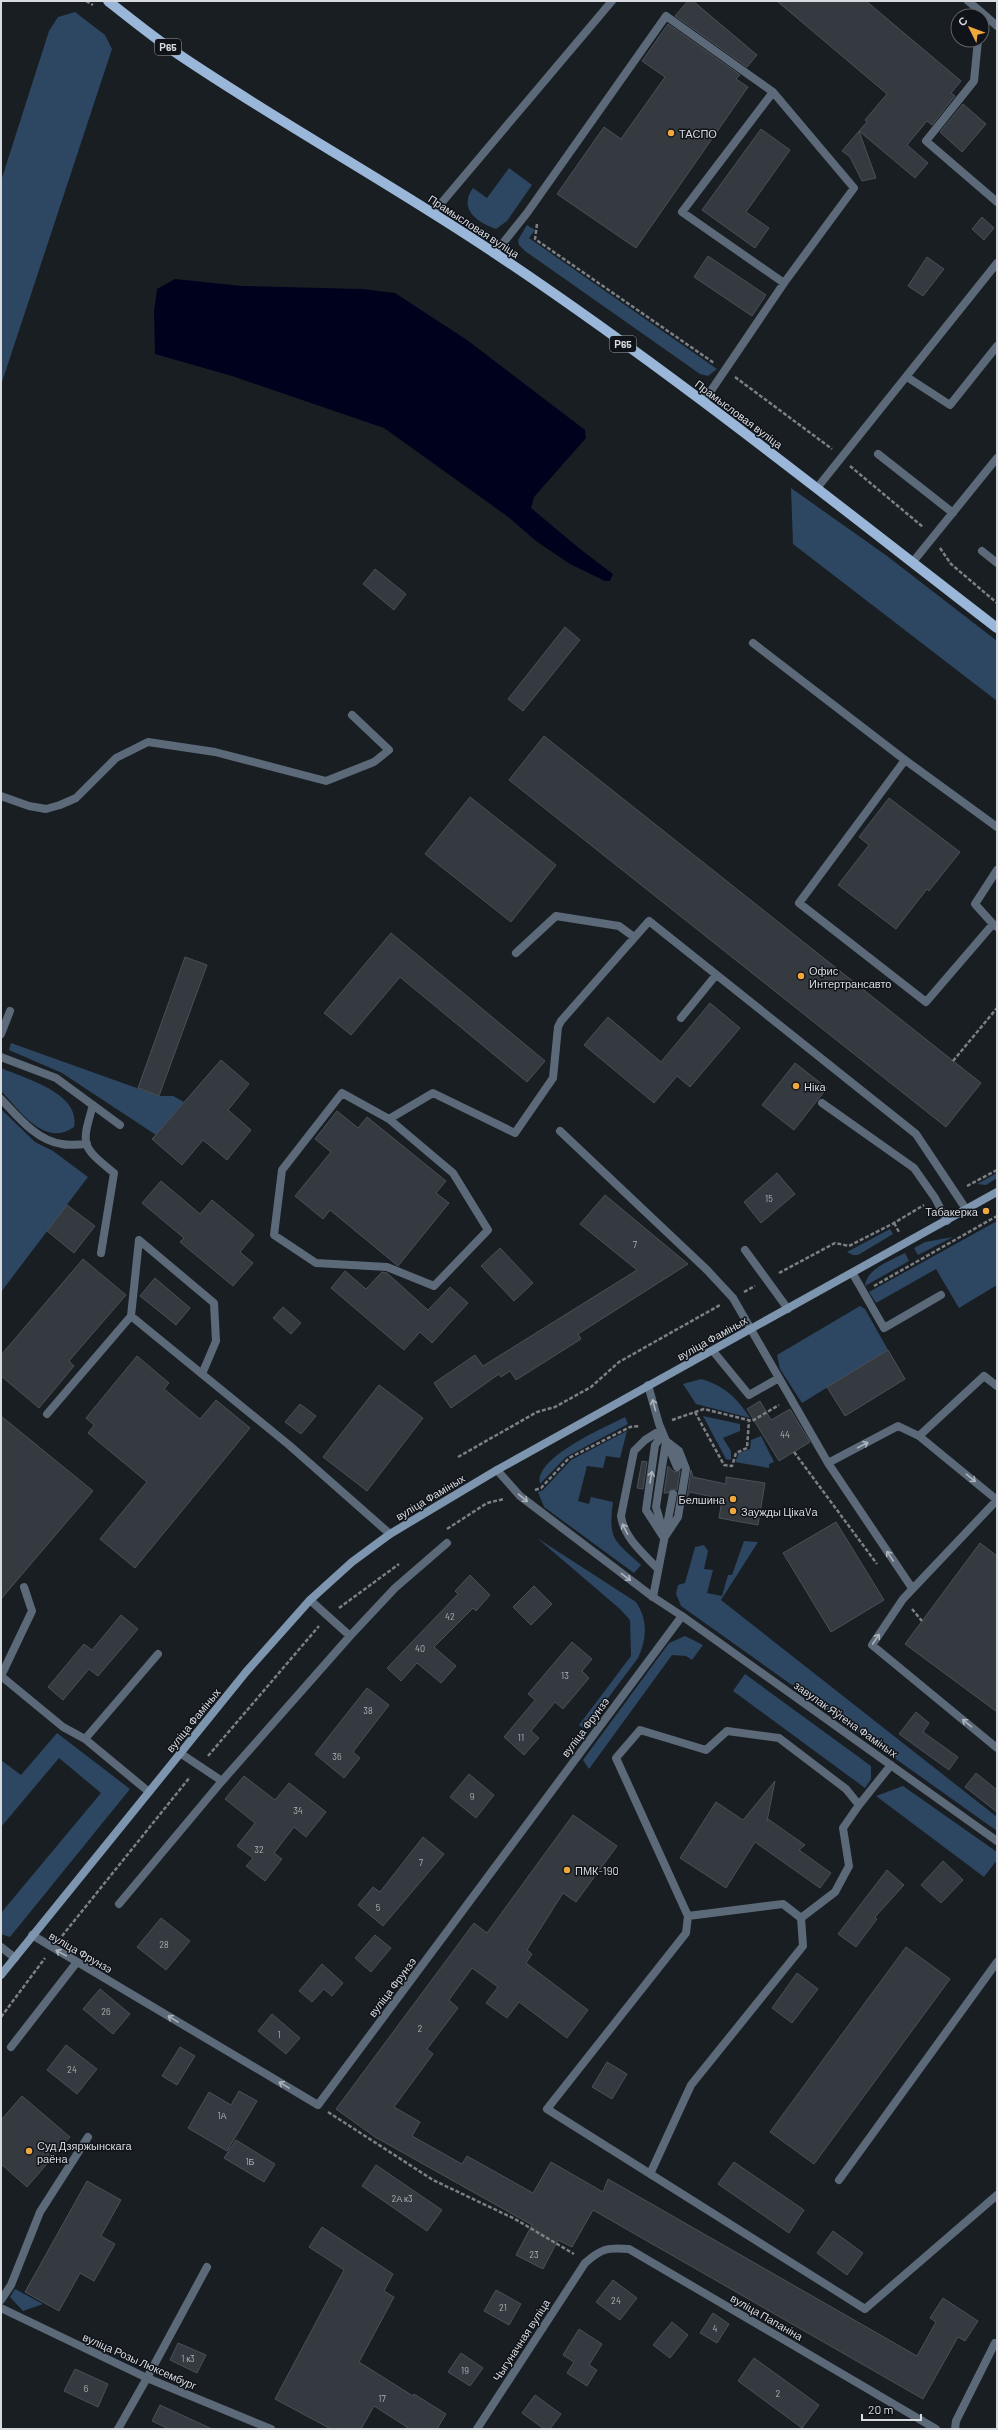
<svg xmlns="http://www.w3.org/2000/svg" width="998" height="2430" viewBox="0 0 998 2430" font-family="Barlow,sans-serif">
<rect width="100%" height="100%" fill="#191e23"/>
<path fill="#2d4662" d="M 75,12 L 105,35 L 112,49 L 1,385 L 1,181 L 49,31 L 58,17 Z
M 509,168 L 532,185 L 507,221 L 496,229 C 477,222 458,209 473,188 L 487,198 Z
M 527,225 L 535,230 L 529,238 L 717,369 L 708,376 L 700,374 L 525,251 L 519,245 L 518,240 Z
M 791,488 L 887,556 L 997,641 L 997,701 L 793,544 Z
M 11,1043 L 159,1096 L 173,1096 L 184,1102 L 156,1135 L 62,1073 L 9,1050 Z
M 1,1068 C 26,1079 81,1093 74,1127 C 45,1148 20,1111 1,1091 Z
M 1,1109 L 35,1142 L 53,1151 L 88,1177 L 1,1292 Z
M 997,1173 L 997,1178 L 986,1185 L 977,1184 Z
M 997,1221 L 997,1285 L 959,1308 L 936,1269 L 876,1303 L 869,1292 Z
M 890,1229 L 893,1234 L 858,1255 L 853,1255 L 847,1252 Z
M 953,1237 L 918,1255 L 914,1248 L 925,1242 Z
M 905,1253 L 909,1261 L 865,1286 C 867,1268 890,1261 905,1253 Z
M 860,1306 L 865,1309 L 888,1350 L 802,1403 L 780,1369 L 777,1355 Z
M 701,1379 C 725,1386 737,1398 750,1418 L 696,1404 L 683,1384 Z
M 703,1416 L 740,1424 L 740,1431 L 723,1438 L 731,1451 L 731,1460 L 726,1459 Z
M 625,1417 L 628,1424 L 566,1457 L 540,1484 C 533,1458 606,1427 625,1417 Z
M 627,1431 L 620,1458 L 606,1456 L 603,1468 L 587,1466 L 578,1501 L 589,1504 L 591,1497 L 613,1502 C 608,1540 614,1540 641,1565 L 634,1573 L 544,1507 L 538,1492 L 543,1490 L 571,1460 Z
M 761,1436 L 774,1462 L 769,1464 L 769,1468 L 735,1462 L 739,1453 L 750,1449 L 751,1440 Z
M 537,1538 L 636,1602 C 648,1620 647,1639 638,1658 L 585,1729 L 579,1725 L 631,1656 L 630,1620 L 620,1609 Z
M 744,1541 L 758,1542 L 721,1600 L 997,1817 L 997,1831 L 681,1606 L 676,1594 L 678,1585 L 685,1583 L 695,1547 L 704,1545 L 708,1551 L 704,1569 L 713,1570 L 707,1593 L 722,1596 L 728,1575 L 732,1575 Z
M 685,1636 L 703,1645 L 692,1660 L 686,1656 L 672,1655 L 589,1769 L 583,1760 L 669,1643 Z
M 745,1674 L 871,1766 L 871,1779 L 865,1788 L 733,1691 Z
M 57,1733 L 130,1789 L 10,1937 L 1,1934 L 1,1913 L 101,1793 L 59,1758 L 1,1827 L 1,1760 L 21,1775 Z
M 903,1786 L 997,1852 L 997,1860 L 984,1877 L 876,1796 Z
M 15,2289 L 43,2304 L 23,2311 L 10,2297 Z"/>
<path fill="#00021d" d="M 175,279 L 242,286 L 362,289 L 395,293 L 467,340 L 585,430 L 586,438 L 534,497 L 531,508 L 580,549 L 613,574 L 610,581 L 605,581 L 570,564 L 536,541 L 507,516 L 384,428 L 232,376 L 155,354 L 154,312 L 157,289 Z"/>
<path fill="#343a40" stroke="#4a5057" d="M 688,1 L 693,1 L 757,55 L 747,67 L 675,16 Z
M 777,1 L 866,1 L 961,81 L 951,93 L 955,96 L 932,125 L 927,121 L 907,145 L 928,163 L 915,178 L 859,131 L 867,122 L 865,120 L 887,94 Z
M 668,24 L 740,75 L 736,79 L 748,87 L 636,248 L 557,194 L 604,127 L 621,139 L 665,77 L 642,61 Z
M 963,104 L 986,124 L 962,152 L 940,132 Z
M 761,129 L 790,150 L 746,212 L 769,228 L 755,248 L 702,210 Z
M 859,131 L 876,178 L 862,181 L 850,157 L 842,151 Z
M 982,217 L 994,228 L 984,240 L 972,229 Z
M 708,256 L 766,295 L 752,316 L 694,277 Z
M 927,257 L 944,269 L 923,296 L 908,286 Z
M 375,569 L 406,594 L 394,610 L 363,584 Z
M 565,627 L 580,640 L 523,711 L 508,699 Z
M 544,736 L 981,1083 L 946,1127 L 509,780 Z
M 470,797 L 556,865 L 511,922 L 425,854 Z
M 889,798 L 960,852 L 929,891 L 927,889 L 896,929 L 838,885 L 869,845 L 859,837 Z
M 391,933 L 545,1061 L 527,1082 L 400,977 L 351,1035 L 324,1013 Z
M 185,957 L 207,965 L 159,1096 L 138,1088 Z
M 710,1003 L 740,1028 L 690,1087 L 677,1076 L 654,1103 L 584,1045 L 608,1017 L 661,1062 Z
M 221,1060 L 249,1084 L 228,1110 L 251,1130 L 227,1160 L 203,1140 L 182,1165 L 152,1139 Z
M 795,1063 L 827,1088 L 794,1130 L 762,1105 Z
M 337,1111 L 358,1128 L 367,1117 L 446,1181 L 436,1193 L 449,1203 L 398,1266 L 330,1210 L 323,1219 L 295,1196 L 331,1152 L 315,1139 Z
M 777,1173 L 795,1194 L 761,1223 L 744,1202 Z
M 161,1181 L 200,1214 L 212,1200 L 254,1235 L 240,1252 L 253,1263 L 233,1286 L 180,1242 L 184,1238 L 142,1203 Z
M 605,1195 L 688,1264 L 578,1334 L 581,1339 L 516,1380 L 510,1371 L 501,1377 L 499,1374 L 451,1408 L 434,1383 L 475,1355 L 483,1366 L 637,1270 L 580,1224 Z
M 67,1205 L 95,1226 L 74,1253 L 47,1231 Z
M 500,1248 L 533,1283 L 514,1301 L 481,1266 Z
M 83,1259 L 126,1295 L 69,1361 L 74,1366 L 39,1408 L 1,1376 L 1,1355 Z
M 345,1271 L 366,1289 L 382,1272 L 387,1273 L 428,1310 L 450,1287 L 468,1303 L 432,1343 L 420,1332 L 404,1350 L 331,1288 Z
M 155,1278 L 190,1308 L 176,1325 L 140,1296 Z
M 283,1307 L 301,1323 L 291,1334 L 273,1318 Z
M 888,1350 L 905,1379 L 845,1416 L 827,1387 Z
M 137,1356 L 169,1383 L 164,1389 L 200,1419 L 216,1400 L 250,1428 L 135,1568 L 100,1539 L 147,1482 L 88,1433 L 94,1425 L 86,1418 Z
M 379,1385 L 423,1418 L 367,1491 L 323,1457 Z
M 760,1401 L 771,1420 L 790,1409 L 810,1442 L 779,1461 L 747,1409 Z
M 300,1404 L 316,1416 L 301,1434 L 285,1422 Z
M 1,1416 L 93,1491 L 1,1599 Z
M 642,1461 L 647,1462 L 643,1489 L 637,1488 Z
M 668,1466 L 674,1472 L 680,1471 L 677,1490 L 672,1489 L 668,1493 L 664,1493 Z
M 691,1470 L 693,1477 L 726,1484 L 726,1477 L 765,1483 L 758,1525 L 719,1518 L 722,1499 L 690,1492 L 687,1497 Z
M 836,1522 L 884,1600 L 831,1632 L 783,1553 Z
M 980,1543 L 997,1556 L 997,1712 L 905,1644 Z
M 470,1575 L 490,1595 L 476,1611 L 473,1608 L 434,1647 L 456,1666 L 441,1683 L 417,1663 L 401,1681 L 387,1668 L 458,1594 L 455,1591 Z
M 534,1586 L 552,1604 L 531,1625 L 513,1607 Z
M 121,1615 L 138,1629 L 98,1676 L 89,1669 L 63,1700 L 48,1687 L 84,1644 L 92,1650 Z
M 572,1642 L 592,1659 L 582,1671 L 589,1678 L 563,1709 L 555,1702 L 531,1731 L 539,1738 L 524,1755 L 504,1737 L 535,1700 L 528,1694 Z
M 367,1688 L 389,1705 L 353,1752 L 360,1758 L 344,1778 L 315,1754 Z
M 916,1712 L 929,1723 L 923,1732 L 958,1757 L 949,1770 L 899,1734 Z
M 976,1773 L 997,1790 L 997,1812 L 965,1787 Z
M 469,1774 L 494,1795 L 476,1818 L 450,1797 Z
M 244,1776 L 275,1800 L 289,1783 L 326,1812 L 306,1837 L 294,1827 L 274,1853 L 282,1859 L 265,1881 L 246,1866 L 253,1858 L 237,1846 L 255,1823 L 225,1799 Z
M 775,1781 L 767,1821 L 768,1819 L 805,1845 L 799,1850 L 831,1873 L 820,1888 L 755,1842 L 726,1888 L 680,1858 L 716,1802 L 743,1820 Z
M 573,1815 L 617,1846 L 576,1902 L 563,1893 L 527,1950 L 532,1954 L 526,1963 L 588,2010 L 567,2038 L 519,2002 L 507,2018 L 486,2003 L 498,1987 L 472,1968 L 449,2000 L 458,2008 L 427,2049 L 433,2054 L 394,2107 L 420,2122 L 412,2136 L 462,2164 L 467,2156 L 533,2193 L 551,2162 L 603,2192 L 608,2179 L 917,2356 L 936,2322 L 930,2318 L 943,2298 L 978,2321 L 965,2341 L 958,2337 L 923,2399 L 593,2210 L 572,2247 L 558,2240 L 543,2269 L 516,2255 L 532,2225 L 375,2137 L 336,2109 L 474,1923 L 487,1933 Z
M 423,1837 L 444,1854 L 383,1926 L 358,1905 L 373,1887 L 380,1892 Z
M 943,1861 L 963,1880 L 941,1903 L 921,1885 Z
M 887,1870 L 904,1885 L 875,1917 L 877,1919 L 856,1947 L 838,1934 Z
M 161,1918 L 190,1941 L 166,1970 L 137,1947 Z
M 375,1935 L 391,1948 L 371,1972 L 355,1958 Z
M 906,1947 L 950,1979 L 814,2164 L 770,2132 Z
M 322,1964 L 343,1983 L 332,1996 L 324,1989 L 312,2002 L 299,1991 Z
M 797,1973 L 818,1989 L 792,2023 L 772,2008 Z
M 100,1989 L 130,2014 L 113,2034 L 83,2009 Z
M 272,2014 L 300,2038 L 286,2054 L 258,2031 Z
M 66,2045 L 97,2069 L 77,2094 L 47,2070 Z
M 180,2047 L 195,2056 L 177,2085 L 162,2076 Z
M 607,2062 L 627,2074 L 612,2099 L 592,2087 Z
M 239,2091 L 257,2101 L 227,2151 L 188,2128 L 209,2092 L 231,2105 Z
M 22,2096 L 70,2137 L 27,2187 L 1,2164 L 1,2120 Z
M 236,2140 L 275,2164 L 264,2182 L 224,2158 Z
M 734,2162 L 804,2210 L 789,2233 L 718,2184 Z
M 376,2165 L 442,2210 L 427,2231 L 362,2186 Z
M 87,2181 L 121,2200 L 101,2236 L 115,2244 L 94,2281 L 80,2273 L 59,2311 L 25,2292 Z
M 322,2227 L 393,2274 L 384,2291 L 394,2297 L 359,2362 L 413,2396 L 414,2394 L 446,2414 L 437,2429 L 410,2429 L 374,2406 L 361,2429 L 331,2429 L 275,2399 L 344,2270 L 309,2247 Z
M 833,2231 L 863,2253 L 847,2275 L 817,2253 Z
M 613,2280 L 637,2298 L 620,2320 L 596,2302 Z
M 496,2290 L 521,2304 L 509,2325 L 484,2311 Z
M 713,2313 L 729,2324 L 717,2343 L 700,2333 Z
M 672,2322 L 688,2335 L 670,2358 L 653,2345 Z
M 579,2329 L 602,2344 L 589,2365 L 597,2370 L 587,2386 L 567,2373 L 574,2362 L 563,2355 Z
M 178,2343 L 206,2355 L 197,2373 L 170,2360 Z
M 461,2353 L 483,2368 L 470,2386 L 448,2372 Z
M 754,2358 L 819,2405 L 802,2428 L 738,2381 Z
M 75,2369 L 108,2384 L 98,2407 L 64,2391 Z
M 535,2395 L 561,2414 L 550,2429 L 544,2429 L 522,2413 Z
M 160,2405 L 212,2429 L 169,2429 L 152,2421 Z"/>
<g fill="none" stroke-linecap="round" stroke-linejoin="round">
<path stroke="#7c8085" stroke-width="2.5" stroke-dasharray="4 2" stroke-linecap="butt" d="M 86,1 L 93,5
M 537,224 L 535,239 L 714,363
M 735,377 L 832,449
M 850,466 L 923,527
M 940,548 L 951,564 L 997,603
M 953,1061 L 997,1008
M 967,1186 L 997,1170
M 894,1223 L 899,1232
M 779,1273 L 835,1243 L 849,1246 L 894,1223 L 924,1205
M 874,1286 L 997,1216
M 744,1292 L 755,1286
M 695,1412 L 724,1465 L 732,1466 L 736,1453 L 747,1448 L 749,1420
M 672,1420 L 704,1409 L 752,1421 L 779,1405
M 794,1452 L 877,1564
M 458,1457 L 537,1412 L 555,1407 L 591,1387 L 619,1362 L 720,1305
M 535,1490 L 541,1488 L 569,1458 L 630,1427 L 640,1426
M 447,1529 L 487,1503 L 504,1499
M 339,1608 L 399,1564
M 912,1609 L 922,1621
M 208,1756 L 319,1626
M 62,1936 L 190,1777
M 1,2017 L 45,1958
M 328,2112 L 433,2180 L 515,2219 L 574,2254"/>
<path stroke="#5b6979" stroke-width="8" d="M 968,1 L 980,11
M 980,16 L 980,11 L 997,26
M 978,40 L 974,81 L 926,141 L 997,202
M 773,92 L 682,212 L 784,283
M 433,213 L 612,1
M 495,253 L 527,213 L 666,16 L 773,92 L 854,188 L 784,283 L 704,401
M 907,377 L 950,405 L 997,346
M 878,454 L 953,513
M 982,551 L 997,563
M 912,563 L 997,458
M 753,643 L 905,760 L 799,903 L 926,1002 L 993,924 L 997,927
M 905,760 L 997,827
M 1,796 L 29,806 L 46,809 L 60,805 L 76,798 L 116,758 L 148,742 L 215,752 L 326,781 L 374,762 L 389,750 L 352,715
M 993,924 L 975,904 L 997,870
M 516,953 L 556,916 L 619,926 L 634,937
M 681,1018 L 716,975
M 1,1034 L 10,1011
M 1,1057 L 56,1078 L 120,1125
M 1,1099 C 18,1117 37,1141 62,1144 C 70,1146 79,1144 87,1144
M 822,1103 L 914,1168 L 935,1198 L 947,1221
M 93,1105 C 81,1146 81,1146 114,1173 L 101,1253
M 389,1119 L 453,1173 L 488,1230 L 434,1286 L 387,1267 L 316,1263 L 274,1235 L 282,1170 L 342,1093 L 389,1119 L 433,1093 L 515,1133 L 553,1078 L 558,1027 L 561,1021 L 649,921 L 916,1134 L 966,1209
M 560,1131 L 707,1270 L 733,1298 L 779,1378 L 749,1395 L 713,1351
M 745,1250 L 788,1309
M 853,1274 L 884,1328 L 941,1295
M 131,1316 L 139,1240 L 214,1303 L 216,1341 L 202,1374
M 779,1378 L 828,1463 L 912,1588
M 648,1385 L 659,1424 L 677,1467
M 47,1414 L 131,1316 L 289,1445 L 390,1534
M 663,1434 L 655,1445 L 646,1510 L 664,1538
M 919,1436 L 984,1376 L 997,1386
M 828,1463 L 898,1426 L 919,1436 L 997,1500
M 997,1500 L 903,1599 L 872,1645 L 997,1748
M 663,1531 L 656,1507 L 666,1441
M 664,1538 L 678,1517 L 686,1469 L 679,1451 L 666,1441
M 658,1569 C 644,1554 624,1538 621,1516 L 634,1451 L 645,1440 L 661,1430
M 653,1597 L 673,1494
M 350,1636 L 395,1588 L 447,1543
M 1,1676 L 63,1727 L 85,1739 L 149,1792
M 1,1676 L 32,1611 L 24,1587
M 85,1739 L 158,1654
M 180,1753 L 222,1781 L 350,1636 L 310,1600
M 891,1765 L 859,1805 L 846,1789 L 779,1738 L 727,1731 L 706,1750 L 640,1730 L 616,1758 L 688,1916 L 686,1933 L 547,2109 L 865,2309 L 997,2195
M 119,1904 L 222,1781
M 801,1918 L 835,1892 L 849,1866 L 843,1828 L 859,1805
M 1,1947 L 15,1958
M 11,2047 L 77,1962
M 650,2174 L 691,2085 L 803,1946 L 801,1918 L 783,1904 L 688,1916
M 839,2180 L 997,1962
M 1,2300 L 11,2285 L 40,2212 L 88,2137
M 147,2378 L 207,2267
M 955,2429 L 956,2421 L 995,2343"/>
<path stroke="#5b6979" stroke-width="8" d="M 817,488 L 997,263
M 497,1470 L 520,1496 L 653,1597 L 682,1616 L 997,1841
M 32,1935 L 318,2105 L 682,1616
M 1,2308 L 147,2378 L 271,2429
M 118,2429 L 147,2378
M 477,2429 L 585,2263 C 601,2249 607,2247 629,2249 L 936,2429"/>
<path stroke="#7e95af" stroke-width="8" d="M 1,1975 L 246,1672 L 310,1600 L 352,1562 L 390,1534 L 497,1470 L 997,1192"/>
<path stroke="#9ab7d9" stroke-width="10" d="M 108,1 C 131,19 153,37 178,54 C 280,123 390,183 493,252 C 667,368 831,500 997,628"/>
</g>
<defs><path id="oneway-shaft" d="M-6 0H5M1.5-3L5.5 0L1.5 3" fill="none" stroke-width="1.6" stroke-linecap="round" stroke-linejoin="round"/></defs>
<g stroke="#acb3bb">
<use href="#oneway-shaft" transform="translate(654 1405) rotate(-105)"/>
<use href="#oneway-shaft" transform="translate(863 1445) rotate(-28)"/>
<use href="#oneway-shaft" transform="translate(651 1477) rotate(-80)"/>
<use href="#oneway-shaft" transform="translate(971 1478) rotate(40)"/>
<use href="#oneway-shaft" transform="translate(523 1498) rotate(40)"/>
<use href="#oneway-shaft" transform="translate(625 1529) rotate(-117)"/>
<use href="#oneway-shaft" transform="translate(890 1556) rotate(-124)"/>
<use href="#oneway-shaft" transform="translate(626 1577) rotate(37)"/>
<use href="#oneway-shaft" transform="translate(876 1639) rotate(-56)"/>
<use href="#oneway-shaft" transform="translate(967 1723) rotate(-141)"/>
<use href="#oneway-shaft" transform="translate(61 1953) rotate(-151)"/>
<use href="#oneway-shaft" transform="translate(173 2019) rotate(-149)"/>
<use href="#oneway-shaft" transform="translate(284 2085) rotate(-149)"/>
</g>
<g fill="#efa73e" stroke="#10141a" stroke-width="1.5">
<circle cx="671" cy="133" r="4"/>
<circle cx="801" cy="976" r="4"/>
<circle cx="796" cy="1086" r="4"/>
<circle cx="986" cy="1211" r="4"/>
<circle cx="733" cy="1499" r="4"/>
<circle cx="733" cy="1511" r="4"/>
<circle cx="567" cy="1870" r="4"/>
<circle cx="29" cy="2151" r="4"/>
</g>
<g text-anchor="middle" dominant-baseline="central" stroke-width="3" stroke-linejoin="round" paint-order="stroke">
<g font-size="9" fill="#afb3b7">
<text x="769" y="1198">15</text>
<text x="635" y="1244">7</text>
<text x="785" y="1434">44</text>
<text x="450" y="1616">42</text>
<text x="420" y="1648">40</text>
<text x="565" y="1675">13</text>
<text x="368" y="1710">38</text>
<text x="521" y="1737">11</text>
<text x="337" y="1756">36</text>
<text x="472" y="1796">9</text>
<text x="298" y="1810">34</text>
<text x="259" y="1849">32</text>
<text x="421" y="1862">7</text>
<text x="378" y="1907">5</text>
<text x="164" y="1944">28</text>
<text x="106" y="2011">26</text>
<text x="420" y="2028">2</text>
<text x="279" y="2034">1</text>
<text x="72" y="2069">24</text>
<text x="222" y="2115">1А</text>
<text x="250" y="2161">1Б</text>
<text x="402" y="2198">2А к3</text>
<text x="534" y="2254">23</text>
<text x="616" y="2300">24</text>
<text x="503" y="2307">21</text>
<text x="715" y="2328">4</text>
<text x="188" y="2358">1 к3</text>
<text x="465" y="2370">19</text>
<text x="86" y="2388">6</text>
<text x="778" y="2393">2</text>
<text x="382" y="2398">17</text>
</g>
<g fill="#10141a" stroke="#9c9fa4" stroke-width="1">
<rect x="155" y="39" width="26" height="16" rx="3"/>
<rect x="610" y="336" width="26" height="16" rx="3"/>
</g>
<g font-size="10" font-weight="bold" fill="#d8dbdf">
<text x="168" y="47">Р65</text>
<text x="623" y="344">Р65</text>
</g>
<g font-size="11" fill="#d8dbdf" stroke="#10141a" text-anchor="start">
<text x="679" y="133">ТАСПО</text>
<text x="809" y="970">Офис<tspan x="809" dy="13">Интертрансавто</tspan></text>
<text x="804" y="1086">Ніка</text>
<text x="978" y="1211" text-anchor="end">Табакерка</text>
<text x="725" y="1499" text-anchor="end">Белшина</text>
<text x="741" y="1511">Заужды ЦікаVа</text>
<text x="575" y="1870">ПМК-190</text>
<text x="37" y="2145">Суд Дзяржынскага<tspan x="37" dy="13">раёна</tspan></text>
</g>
<g font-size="11" fill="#d8dbdf" stroke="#10141a">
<text transform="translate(474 226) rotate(33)">Прамысловая вуліца</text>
<text transform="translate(739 414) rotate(37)">Прамысловая вуліца</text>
<text transform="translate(712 1338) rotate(-29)">вуліца Фаміных</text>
<text transform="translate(430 1497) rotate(-31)">вуліца Фаміных</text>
<text transform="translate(846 1719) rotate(35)">завулак Яўгена Фаміных</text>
<text transform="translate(193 1720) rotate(-51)">вуліца Фаміных</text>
<text transform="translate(585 1727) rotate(-53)">вуліца Фрунзэ</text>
<text transform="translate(81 1952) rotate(30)">вуліца Фрунзэ</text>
<text transform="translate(392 1987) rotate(-53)">вуліца Фрунзэ</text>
<text transform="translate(767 2317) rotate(30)">вуліца Папаніна</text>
<text transform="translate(521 2340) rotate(-57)">Чыгуначная вуліца</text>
<text transform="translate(140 2361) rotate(24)">вуліца Розы Люксембург</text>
</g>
</g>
<rect width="998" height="2430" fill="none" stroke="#d8dbdf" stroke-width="4"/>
<g transform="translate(970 28) rotate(312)"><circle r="19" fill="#10141a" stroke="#606469"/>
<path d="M0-3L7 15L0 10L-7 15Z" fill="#efa73e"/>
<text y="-6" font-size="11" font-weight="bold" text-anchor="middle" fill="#d8dbdf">С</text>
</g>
<path d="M862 2414v6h59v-6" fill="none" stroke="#d8dbdf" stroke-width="2"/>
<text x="868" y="2414" font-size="12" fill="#d8dbdf" stroke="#10141a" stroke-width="3" paint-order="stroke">20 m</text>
</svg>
